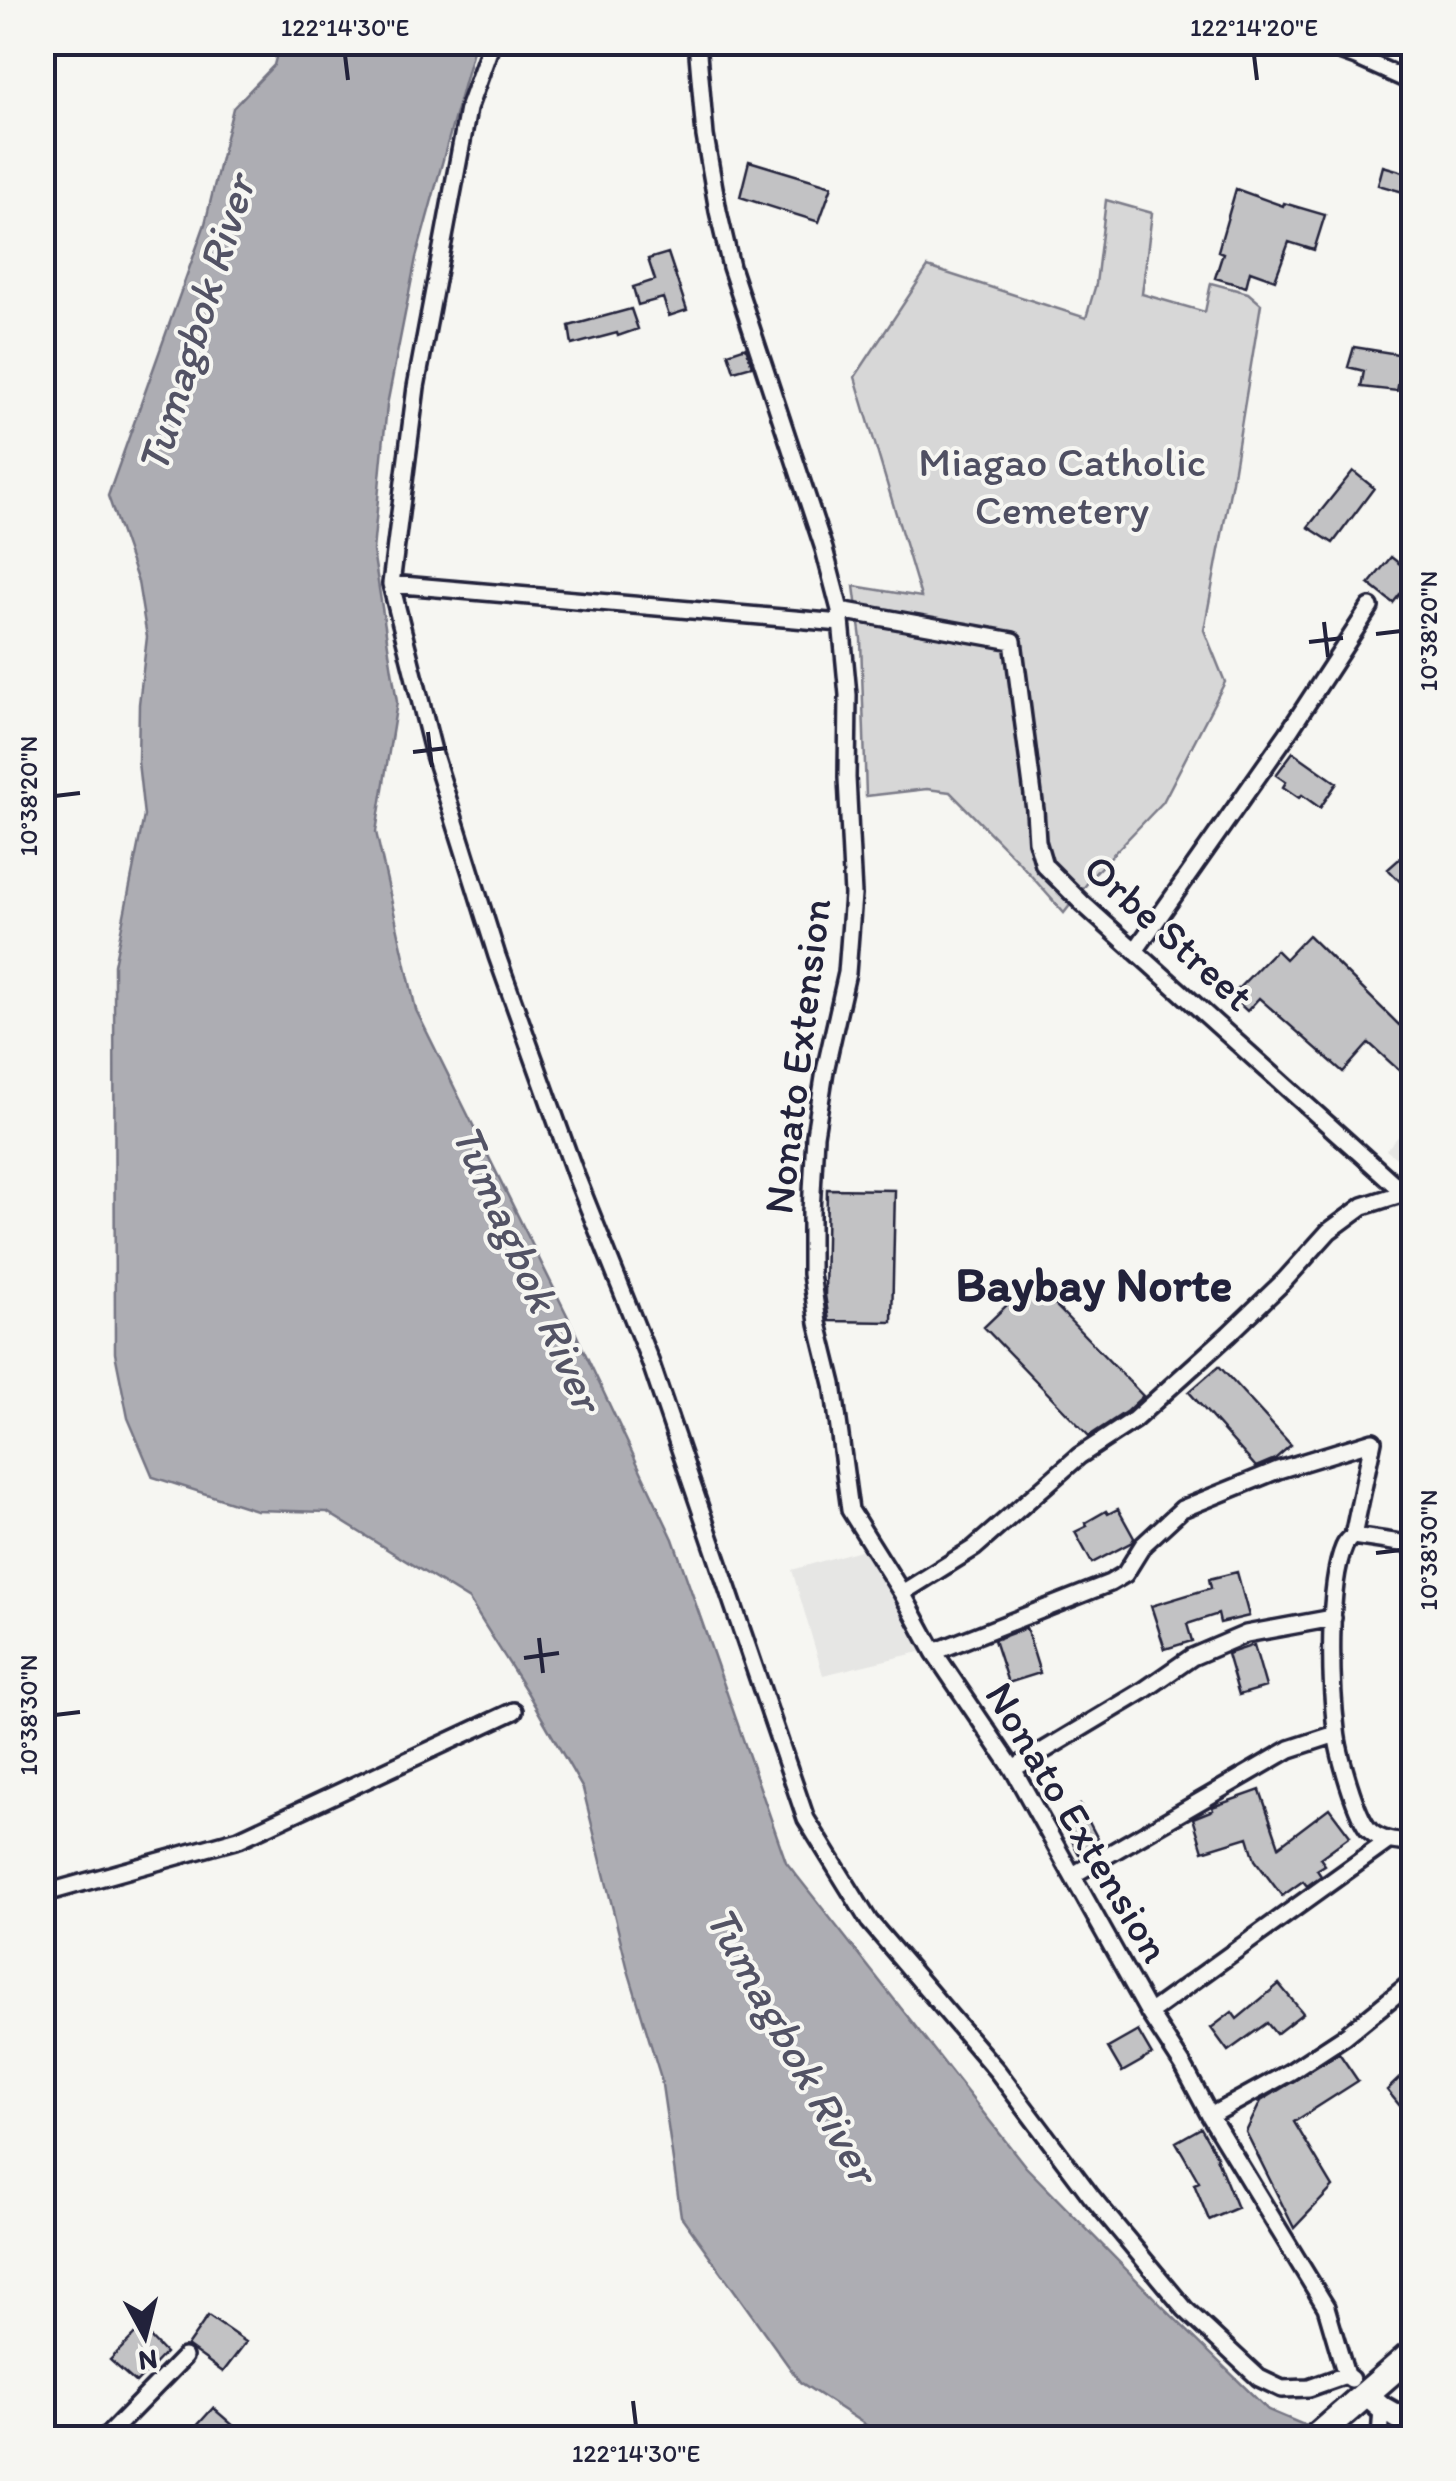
<svg xmlns="http://www.w3.org/2000/svg" width="1456" height="2481" viewBox="0 0 1456 2481" font-family="Itim,sans-serif">
<rect width="100%" height="100%" fill="#f6f6f2"/>
<filter id="ink" filterUnits="userSpaceOnUse"><feTurbulence type="fractalNoise" baseFrequency=".01" numOctaves="2"/><feDisplacementMap in="SourceGraphic" scale="20" xChannelSelector="R" yChannelSelector="G"/><feConvolveMatrix kernelMatrix="1 2 1 2 8 2 1 2 1" color-interpolation-filters="sRGB"/></filter>
<g filter="url(#ink)">
<path fill="#e6e6e4" d="M 1413,1120 L 1413,1171 L 1386,1150 Z
M 873,1546 L 910,1587 L 941,1647 L 823,1675 L 792,1570 Z"/>
<path fill="#d7d7d7" stroke="#7c7c89" stroke-width="2.5" d="M 1106,200 L 1152,213 L 1142,294 L 1205,312 L 1211,283 L 1248,293 L 1261,304 L 1232,481 L 1204,630 L 1225,682 L 1163,802 L 1096,872 L 1064,913 L 1018,861 L 950,792 L 927,789 L 866,796 L 861,639 L 854,586 L 921,597 L 855,377 L 928,267 L 1086,318 L 1096,284 Z"/>
<path fill="#adadb3" stroke="#757583" stroke-width="2.5" d="M 280,43 L 475,43 L 416,258 L 387,405 L 373,551 L 397,702 L 376,832 L 416,1010 L 567,1315 L 673,1539 L 786,1862 L 1026,2167 L 1164,2308 L 1268,2410 L 1335,2438 L 886,2438 L 800,2382 L 681,2216 L 661,2078 L 628,1970 L 583,1789 L 527,1692 L 469,1600 L 327,1512 L 256,1510 L 153,1477 L 128,1418 L 115,1353 L 114,965 L 144,816 L 138,762 L 139,704 L 147,637 L 138,582 L 108,496 L 205,224 L 233,108 L 274,65 Z"/>
<path fill="#c2c2c4" stroke="#22223b" stroke-width="2.5" d="M 749,161 L 832,186 L 819,222 L 740,197 Z
M 1383,166 L 1414,175 L 1414,195 L 1378,185 Z
M 1236,189 L 1283,206 L 1284,203 L 1325,215 L 1314,250 L 1289,242 L 1275,280 L 1250,271 L 1246,287 L 1215,278 L 1223,253 L 1218,251 Z
M 668,253 L 687,310 L 669,316 L 663,298 L 638,305 L 633,287 L 655,280 L 648,259 Z
M 631,309 L 638,329 L 618,336 L 617,333 L 572,345 L 569,326 Z
M 746,347 L 752,366 L 734,371 L 728,353 Z
M 1354,347 L 1404,355 L 1397,391 L 1361,387 L 1364,371 L 1348,367 Z
M 1353,471 L 1374,488 L 1333,543 L 1308,527 Z
M 1391,557 L 1414,575 L 1414,605 L 1400,594 L 1393,603 L 1369,584 Z
M 1293,752 L 1337,783 L 1320,808 L 1302,795 L 1299,798 L 1283,787 L 1286,782 L 1276,775 Z
M 1414,846 L 1414,896 L 1388,869 Z
M 1308,935 L 1399,1025 L 1414,1011 L 1414,1084 L 1369,1043 L 1343,1072 L 1259,998 L 1247,1011 L 1231,996 L 1276,950 L 1285,959 Z
M 827,1189 L 895,1190 L 892,1322 L 829,1321 L 825,1295 Z
M 1032,1281 L 1143,1396 L 1127,1411 L 1089,1436 L 984,1327 Z
M 1219,1366 L 1291,1445 L 1275,1459 L 1256,1467 L 1189,1392 Z
M 1118,1509 L 1134,1538 L 1132,1542 L 1092,1563 L 1075,1532 L 1087,1526 L 1085,1523 L 1106,1511 L 1108,1514 Z
M 1237,1572 L 1249,1616 L 1220,1623 L 1218,1614 L 1187,1624 L 1192,1641 L 1165,1649 L 1151,1606 L 1211,1588 L 1209,1579 Z
M 1026,1628 L 1040,1673 L 1008,1683 L 994,1640 Z
M 1254,1645 L 1266,1687 L 1239,1695 L 1227,1654 Z
M 1260,1790 L 1279,1846 L 1329,1808 L 1350,1836 L 1320,1858 L 1325,1865 L 1317,1870 L 1321,1876 L 1307,1886 L 1303,1881 L 1282,1896 L 1255,1860 L 1248,1837 L 1203,1851 L 1193,1818 L 1213,1810 L 1212,1807 L 1215,1806 Z
M 1080,1805 L 1100,1843 L 1079,1854 L 1059,1816 Z
M 1279,1984 L 1303,2013 L 1276,2034 L 1267,2023 L 1228,2051 L 1211,2028 L 1232,2012 L 1237,2019 Z
M 1138,2031 L 1152,2055 L 1122,2072 L 1108,2048 Z
M 1339,2053 L 1358,2081 L 1294,2122 L 1333,2187 L 1294,2228 L 1246,2132 L 1261,2101 Z
M 1414,2064 L 1414,2123 L 1387,2090 Z
M 1201,2128 L 1217,2156 L 1216,2157 L 1237,2208 L 1209,2220 L 1194,2184 L 1199,2182 L 1176,2142 Z
M 208,2316 L 246,2342 L 223,2372 L 187,2346 Z
M 141,2328 L 165,2353 L 136,2383 L 110,2360 Z
M 213,2408 L 235,2427 L 234,2429 L 244,2438 L 186,2438 Z"/>
<g fill="none" stroke-linecap="round" stroke-linejoin="round">
<g stroke="#22223b" stroke-width="22">
<path id="street" d="M 492,42 L 468,109 L 416,387 L 391,584 L 434,755 L 497,956 L 576,1176 L 650,1361 L 806,1819 L 869,1921 L 998,2072 L 1091,2196 L 1185,2309 L 1259,2378 L 1282,2389 L 1309,2388 L 1346,2375
M 697,42 L 705,136 L 718,211 L 731,267 L 824,549 L 840,610 L 848,695 L 847,778 L 853,895 L 847,973 L 825,1071 L 815,1135 L 811,1212 L 811,1274 L 818,1323 L 833,1384 L 850,1510 L 902,1593 L 934,1652 L 1013,1769 L 1149,2013 L 1184,2067 L 1210,2116 L 1326,2307 L 1346,2375 L 1351,2379
M 1314,42 L 1356,57 L 1414,83
M 391,584 L 841,623
M 840,610 L 1013,641 L 1035,810 L 1037,841 L 1044,865 L 1082,903 L 1404,1193 L 1414,1197
M 1135,951 L 1288,733 L 1370,607
M 1414,1545 L 1353,1536 C 1348,1540 1346,1542 1344,1547 C 1327,1586 1331,1687 1336,1730 C 1338,1752 1356,1817 1370,1831 C 1382,1842 1398,1842 1414,1843
M 902,1593 L 974,1548 L 1079,1456 L 1134,1420 L 1229,1334 L 1284,1281 L 1329,1231 L 1363,1206 L 1404,1193
M 934,1652 L 1110,1583 L 1125,1574 L 1143,1545 L 1182,1509 L 1278,1470 L 1373,1441 L 1353,1536
M 1013,1769 L 1143,1691 L 1192,1657 L 1246,1634 L 1333,1618
M 1073,1875 L 1290,1749 L 1336,1734
M 42,1894 L 239,1839 L 514,1711
M 1149,2013 L 1388,1841
M 1210,2116 L 1290,2072 L 1345,2036 L 1414,1980
M 105,2438 L 184,2357
M 1380,2438 L 1382,2408"/>
</g>
<g stroke="#22223b" stroke-width="30">
<path id="secondary" d="M 1366,2394 L 1382,2408 L 1414,2426"/>
</g>
<g stroke="#22223b" stroke-width="32">
<path id="primary" d="M 1315,2438 L 1414,2352"/>
</g>
<use href="#street" stroke="#f6f6f2" stroke-width="15"/>
<use href="#secondary" stroke="#f6f6f2" stroke-width="22"/>
<use href="#primary" stroke="#f6f6f2" stroke-width="25"/>
</g>
</g>
<path fill="none" stroke="#22223b" stroke-width="4" d="M 345,55 L 348,80M 1254,55 L 1257,80M 1324,622 L 1328,657M 1376,634 L 1401,631M 1309,642 L 1343,638M 428,732 L 432,767M 413,752 L 447,748M 55,796 L 80,793M 1376,1553 L 1401,1550M 539,1638 L 543,1673M 524,1658 L 559,1653M 55,1715 L 80,1712M 633,2401 L 636,2426"/>
<g text-anchor="middle" dominant-baseline="central" stroke-width="8" stroke-linejoin="round" paint-order="stroke">
<g font-size="42" fill="#4f4f62" stroke="#f6f6f2">
<text x="1062" y="461">Miagao Catholic<tspan x="1062" dy="48">Cemetery</tspan></text>
</g>
<g font-size="42" fill="#22223b" stroke="#f6f6f2">
<text transform="translate(1169 932) rotate(42)">Orbe Street</text>
<text transform="translate(797 1056) rotate(-83)">Nonato Extension</text>
<text transform="translate(1078 1822) rotate(59)">Nonato Extension</text>
</g>
<g font-size="45" font-style="italic" fill="#535365" stroke="#f6f6f2">
<text transform="translate(195 324) rotate(-73)">Tumagbok River</text>
<text transform="translate(528 1267) rotate(66)">Tumagbok River</text>
<text transform="translate(793 2044) rotate(61)">Tumagbok River</text>
</g>
<g font-size="48" font-weight="bold" fill="#22223b" stroke="#f6f6f2">
<text x="1094" y="1284">Baybay Norte</text>
</g>
</g>
<rect width="1456" height="2481" fill="none" stroke="#f6f6f2" stroke-width="110"/>
<g transform="translate(145 2336) rotate(173)" stroke="#f6f6f2" stroke-width="8" paint-order="stroke">
<path d="M0-8L18 38L0 25L-18 38Z" fill="#22223b"/>
<text y="-15" font-size="28" font-weight="bold" text-anchor="middle" fill="#22223b">N</text>
</g>
<rect x="55" y="55" width="1346" height="2371" fill="none" stroke="#22223b" stroke-width="4"/>
<g font-size="25" text-anchor="middle" fill="#22223b">
<text x="345" y="36">122°14'30"E</text>
<text x="1254" y="36">122°14'20"E</text>
<text transform="translate(1428 631) rotate(-90)" y="9">10°38'20"N</text>
<text transform="translate(28 796) rotate(-90)" y="9">10°38'20"N</text>
<text transform="translate(1428 1550) rotate(-90)" y="9">10°38'30"N</text>
<text transform="translate(28 1715) rotate(-90)" y="9">10°38'30"N</text>
<text x="636" y="2462">122°14'30"E</text>
</g>
</svg>
